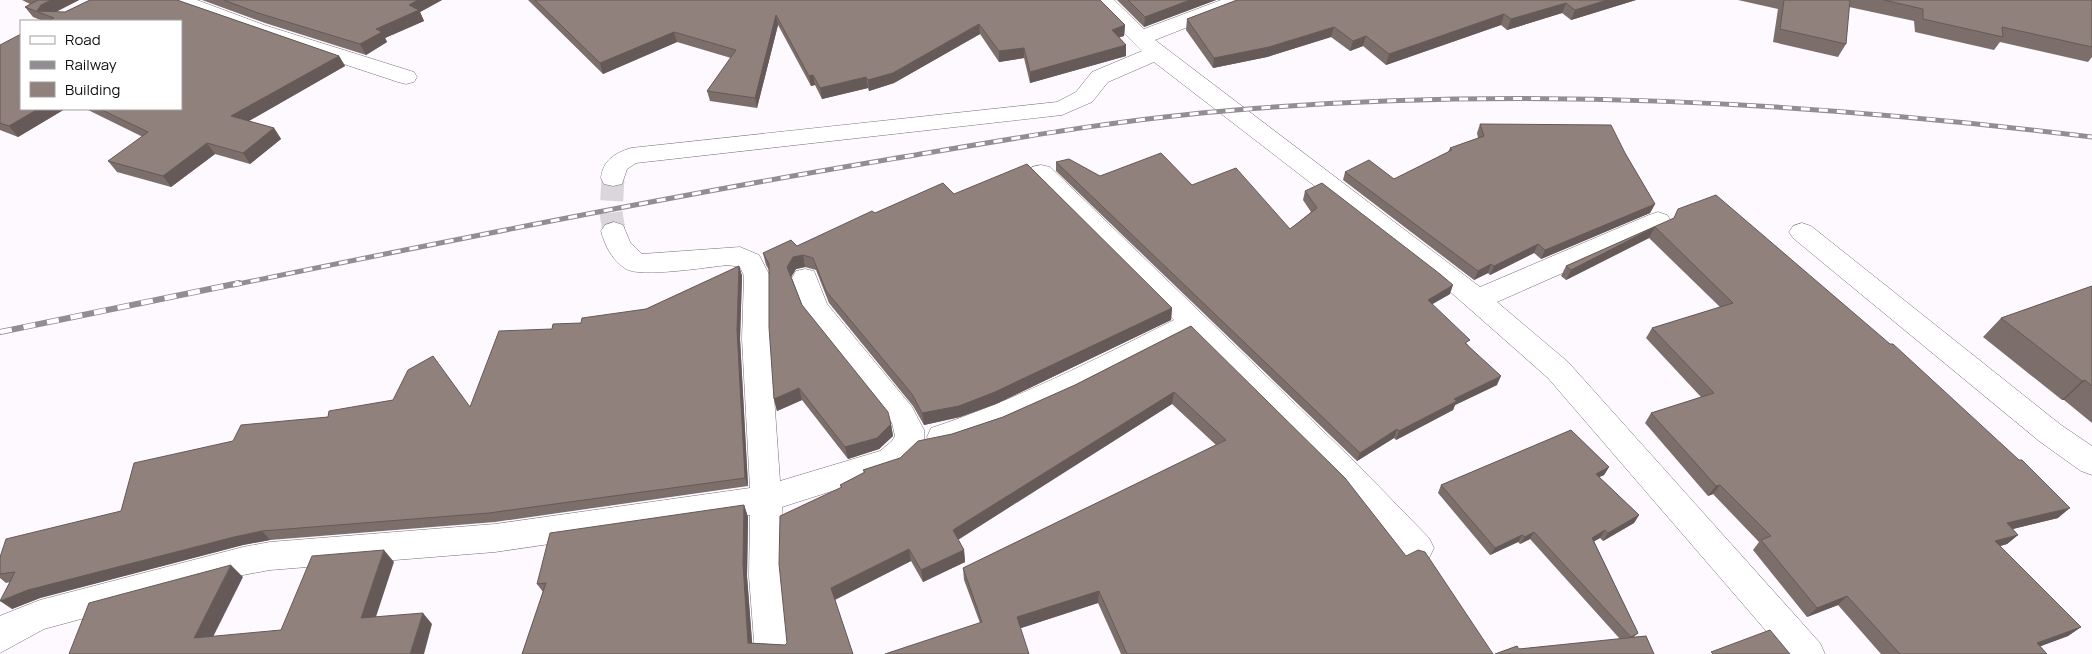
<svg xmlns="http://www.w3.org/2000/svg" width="2092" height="654" viewBox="0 0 2092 654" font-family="Manrope,sans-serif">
<rect width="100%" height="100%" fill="#fdf9fe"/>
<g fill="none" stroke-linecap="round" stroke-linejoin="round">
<path stroke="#dad6db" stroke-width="23" stroke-dasharray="23 12" stroke-linecap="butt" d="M 613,178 L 611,213 L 614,231"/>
<g stroke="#786e79" stroke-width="1">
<path id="minor" d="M 168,0 L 197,0 L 264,25 L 414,72 L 417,77 L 414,82 L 406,84 L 398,82 L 250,33 L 171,4 Z
M 1092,0 L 1114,0 L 1144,29 L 1221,0 L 1249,0 L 1246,4 L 1155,40 L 1480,287 L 1649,215 L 1658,212 L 1667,215 L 1671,221 L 1667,227 L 1497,302 L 1568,362 L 1820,643 L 1825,654 L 1786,654 L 1548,378 L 1438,281 L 1154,62 L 1108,82 L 1092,102 L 1062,115 L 636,163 L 627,169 L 622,184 L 613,186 L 604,184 L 601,178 C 603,160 615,153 631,148 L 1057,102 L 1076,92 L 1092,72 L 1142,51 Z
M 1041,165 L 1050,167 L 1358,465 L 1429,538 L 1434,548 L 1429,558 L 1418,562 L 1407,558 L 1336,483 L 1190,337 L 1074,396 L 980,437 L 942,449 L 931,446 L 927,437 L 931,428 C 1016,400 1094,360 1174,320 L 1032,179 L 1029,173 L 1032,167 Z
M 614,222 L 623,225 L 630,242 L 642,254 L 740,247 L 759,255 L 770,276 L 770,339 L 780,481 L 880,451 L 892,441 L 895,436 L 892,423 L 806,316 L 792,278 L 796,271 L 805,269 L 814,271 L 827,304 L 912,407 L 924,430 L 924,441 L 918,454 L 901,469 L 782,507 L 781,576 L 789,654 L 755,654 L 749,576 L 750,515 L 495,552 L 270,570 L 243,575 L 44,629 L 0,653 L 0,616 L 2,615 L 40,600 L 243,547 L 270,542 L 495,524 L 750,488 L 742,339 L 744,276 L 740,267 L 728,265 C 708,267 641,278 626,269 C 612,260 605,246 601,231 L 605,225 Z
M 1802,223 L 1811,226 L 2061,425 L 2092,446 L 2092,475 L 2081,471 L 2039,441 L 1793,238 L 1789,232 L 1793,226 Z"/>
</g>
<use href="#minor" fill="#fff" fill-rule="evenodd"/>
<g stroke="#918d92" stroke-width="5">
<path id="rail-far1" d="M 233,285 C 452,240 671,196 891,159 C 1005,140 1120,119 1236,110 C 1522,86 1807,102 2092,137"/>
</g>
<g stroke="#918d92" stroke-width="6">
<path id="rail" d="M 0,332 L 239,283"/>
</g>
<use href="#rail-far1" stroke="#fff" stroke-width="3" stroke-dasharray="9" stroke-linecap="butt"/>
<use href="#rail" stroke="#fff" stroke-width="4.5" stroke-dasharray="12" stroke-linecap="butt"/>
</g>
<path fill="#7c6f6b" d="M 22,0 L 79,0 L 56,12 L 65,12 L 90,0 L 177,0 L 339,56 L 345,66 L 249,121 L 274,128 L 281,139 L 250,164 L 215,154 L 171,187 L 117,172 L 108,161 L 143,137 L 86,109 L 181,109 L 181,21 L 43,21 L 33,17 L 25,7 L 30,4 Z
M 202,0 L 442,0 L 420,12 L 424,21 L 385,38 L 387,42 L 366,55 L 265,23 Z
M 528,0 L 1100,0 L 1125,25 L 1124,36 L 1119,37 L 1126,45 L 1126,56 L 1030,83 L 1024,58 L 999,62 L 980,34 L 894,83 L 869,91 L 868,88 L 822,99 L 815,85 L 811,86 L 778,25 L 757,108 L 710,101 L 707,91 L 731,58 L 677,42 L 603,74 Z
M 1117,0 L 1216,0 L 1144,27 Z
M 1237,0 L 1636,0 L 1571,20 L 1562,13 L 1507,30 L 1501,25 L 1386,65 L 1363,46 L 1350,51 L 1331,37 L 1267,57 L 1213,68 L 1186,30 L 1187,19 Z
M 1738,0 L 2092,0 L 2092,57 L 2088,62 L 2000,42 L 1994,50 L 1915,32 L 1914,21 L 1849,7 L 1846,44 L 1838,57 L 1773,42 L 1778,9 Z
M 0,45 L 21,109 L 65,109 L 18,137 L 0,130 Z
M 1480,124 L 1625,153 L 1655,204 L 1650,213 L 1541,259 L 1534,253 L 1490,275 L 1488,273 L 1474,280 L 1343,180 L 1345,172 L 1394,179 L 1448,152 L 1450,148 L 1478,138 L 1477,133 Z
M 1056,162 L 1100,176 L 1192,185 L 1290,229 L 1311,212 L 1303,200 L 1305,191 L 1450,294 L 1432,304 L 1468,345 L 1497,385 L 1455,405 L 1453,410 L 1396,440 L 1394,438 L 1357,461 L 1056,171 Z
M 954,194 L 1172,308 L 1171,320 L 996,404 L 960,417 L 924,425 L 913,406 L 829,303 L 816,270 L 805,267 L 796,269 L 791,277 L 802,305 L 891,424 L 893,436 L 879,449 L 848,459 L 802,400 L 777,411 L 774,399 L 769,270 L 766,265 L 763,253 L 797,246 L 875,213 Z
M 1673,219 L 2058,518 L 2013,529 L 2018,535 L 2007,544 L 2000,546 L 2081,627 L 2068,636 L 2040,646 L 2047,654 L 1881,654 L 1838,605 L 1807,617 L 1753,550 L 1759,542 L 1713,494 L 1708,496 L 1645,423 L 1651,413 L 1701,397 L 1646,338 L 1652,328 L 1720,307 L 1649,238 L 1566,280 L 1561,276 L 1566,266 Z
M 739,266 L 742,276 L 740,339 L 748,486 L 495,522 L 270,540 L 243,545 L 40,598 L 12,609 L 10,582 L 6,583 L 0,578 L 0,557 L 121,511 L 233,441 L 393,400 L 470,407 L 552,329 L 646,309 Z
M 2092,286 L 2092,423 L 2064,400 L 2062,400 L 1983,337 L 2001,318 Z
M 1191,326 L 1406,556 L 1493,654 L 1121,654 L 1098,603 L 1021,628 L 980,623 L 964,580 L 963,568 L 1216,445 L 1172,404 L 958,540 L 964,550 L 965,562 L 923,582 L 911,561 L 835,600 L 853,654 L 522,654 L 543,592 L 537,584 L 744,505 L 748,517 L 747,576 L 752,643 L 785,645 L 787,643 L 841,488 L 840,485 L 864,473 L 863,470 L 900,458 L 952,434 L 1003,417 L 1075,385 Z
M 1571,430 L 1609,467 L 1604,475 L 1599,477 L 1639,515 L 1634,523 L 1603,541 L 1600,538 L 1594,541 L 1638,633 L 1634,637 L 1646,636 L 1654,654 L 1495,654 L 1517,646 L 1519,649 L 1620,639 L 1530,539 L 1520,544 L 1518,542 L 1490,555 L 1438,493 L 1441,485 Z"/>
<path fill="#655a57" d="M 51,0 L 79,0 L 49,15 L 37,11 L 41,5 Z
M 418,0 L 442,0 L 420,12 L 424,21 L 385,38 L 387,42 L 366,55 L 360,44 L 376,29 L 409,5 Z
M 1190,0 L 1216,0 L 1144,27 L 1145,17 Z
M 1607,0 L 1636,0 L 1571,20 L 1575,10 Z
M 1566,3 L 1562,13 L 1507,30 L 1511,19 Z
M 1504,14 L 1501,25 L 1386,65 L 1389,54 Z
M 776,15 L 778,25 L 757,108 L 755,98 Z
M 979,24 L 980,34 L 894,83 L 869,91 L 868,80 Z
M 1125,25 L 1124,36 L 1111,40 L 1112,30 Z
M 1334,27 L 1331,37 L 1267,57 L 1213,68 L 1214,58 Z
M 674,32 L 677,42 L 603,74 L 600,63 Z
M 1366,36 L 1363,46 L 1350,51 L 1353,41 Z
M 1126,45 L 1126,56 L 1030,83 L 1030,72 Z
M 1024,48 L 1024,58 L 999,62 L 999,51 Z
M 339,56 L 345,66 L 238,127 L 231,116 Z
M 813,75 L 815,85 L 811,86 L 809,76 Z
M 866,77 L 868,88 L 822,99 L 820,88 Z
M 38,109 L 65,109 L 18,137 L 9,126 Z
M 274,128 L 281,139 L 250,164 L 243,153 Z
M 207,143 L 215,154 L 171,187 L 163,176 Z
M 1655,204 L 1650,213 L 1541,259 L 1545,250 Z
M 1655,227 L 1649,238 L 1566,280 L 1571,270 Z
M 1538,244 L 1534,253 L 1490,275 L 1494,266 Z
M 803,255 L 805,267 L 796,269 L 790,279 L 787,267 L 793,257 Z
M 1491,264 L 1488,273 L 1474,280 L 1478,271 Z
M 739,266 L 742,276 L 740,339 L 748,486 L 745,478 L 737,330 Z
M 1453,285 L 1450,294 L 1424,309 L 1428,300 Z
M 1172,308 L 1171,320 L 996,404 L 960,417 L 924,425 L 922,413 Z
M 1501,376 L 1497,385 L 1455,405 L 1453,410 L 1396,440 L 1399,431 L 1454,399 Z
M 2085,380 L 2064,400 L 2062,400 L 2082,381 Z
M 799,388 L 802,400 L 777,411 L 774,399 Z
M 1174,392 L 1172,404 L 954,542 L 953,530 Z
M 891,424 L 893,436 L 879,449 L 848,459 L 845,447 Z
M 1397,429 L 1394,438 L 1357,461 L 1360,453 Z
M 1609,467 L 1604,475 L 1591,481 L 1596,474 Z
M 1720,485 L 1713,494 L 1708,496 L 1716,486 Z
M 744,505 L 748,517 L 747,576 L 753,654 L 748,643 L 743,564 Z
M 2070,508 L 2058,518 L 1996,533 L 2007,523 Z
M 1639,515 L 1634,523 L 1603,541 L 1608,533 Z
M 1605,530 L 1600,538 L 1588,545 L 1592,538 Z
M 262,531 L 270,540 L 243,545 L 40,598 L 12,609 L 0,601 L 28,590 L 234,537 Z
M 1534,532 L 1530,539 L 1520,544 L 1525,537 Z
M 1522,535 L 1518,542 L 1490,555 L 1495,548 Z
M 2018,535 L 2007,544 L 1984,551 L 1995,541 Z
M 909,549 L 911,561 L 834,600 L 831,588 Z
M 384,550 L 394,562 L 372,629 L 361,618 Z
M 964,550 L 965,562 L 923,582 L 921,570 Z
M 231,565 L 243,577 L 207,649 L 194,638 Z
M 1099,591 L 1098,603 L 1018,629 L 1017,617 Z
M 1847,596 L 1838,605 L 1807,617 L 1817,608 Z
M 423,613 L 432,624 L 424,654 L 410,654 Z
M 2081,627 L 2068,636 L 2025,652 L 2037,643 Z"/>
<path fill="#90817c" stroke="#655a57" d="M 38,0 L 51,0 L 41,5 L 37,11 L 65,12 L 90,0 L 177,0 L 339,56 L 231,116 L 274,128 L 243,153 L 207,143 L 163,176 L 108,161 L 148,132 L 100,109 L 181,109 L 181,21 L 48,21 L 54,18 L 25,7 Z
M 224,0 L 418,0 L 409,5 L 419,10 L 376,29 L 382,32 L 360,44 L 258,13 Z
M 535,0 L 1100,0 L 1125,25 L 1112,30 L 1126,45 L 1030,72 L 1024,48 L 999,51 L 979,24 L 893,73 L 868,80 L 866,77 L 820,88 L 813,75 L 809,76 L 776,15 L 755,98 L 707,91 L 736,50 L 674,32 L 600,63 Z
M 1128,0 L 1190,0 L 1145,17 Z
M 1237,0 L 1607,0 L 1575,10 L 1566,3 L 1511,19 L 1504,14 L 1389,54 L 1366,36 L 1353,41 L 1334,27 L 1269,47 L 1214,58 L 1187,19 Z
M 1784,0 L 1850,0 L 1846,44 L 1780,29 Z
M 1884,0 L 2092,0 L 2092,47 L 2002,27 L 2003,37 L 1923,19 L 1923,9 Z
M 21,34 L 21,109 L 38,109 L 9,126 L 0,123 L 0,45 Z
M 1480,124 L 1611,125 L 1625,153 L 1655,204 L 1545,250 L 1538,244 L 1494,266 L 1491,264 L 1478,271 L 1345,172 L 1369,160 L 1394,179 L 1452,150 L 1450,148 L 1484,136 Z
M 1161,153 L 1192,185 L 1236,168 L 1290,229 L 1317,208 L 1305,191 L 1322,183 L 1440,274 L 1453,285 L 1428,300 L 1470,340 L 1465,343 L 1501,376 L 1454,399 L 1457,401 L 1399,431 L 1397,429 L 1360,453 L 1056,162 L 1069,159 L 1100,176 Z
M 1027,164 L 1172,308 L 995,392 L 959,406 L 922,413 L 912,394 L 826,291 L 813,258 L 803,255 L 793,257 L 787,267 L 802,305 L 888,412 L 891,424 L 877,438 L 845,447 L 799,388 L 774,399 L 769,327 L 769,264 L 763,253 L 791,240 L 797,246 L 872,211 L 875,213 L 943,183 L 954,194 Z
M 1716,195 L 1890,344 L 1893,344 L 2019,460 L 2022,460 L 2070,508 L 2007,523 L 2018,535 L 1995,541 L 2081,627 L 2037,643 L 2047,654 L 1900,654 L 1847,596 L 1817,608 L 1761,540 L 1771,536 L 1720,485 L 1716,486 L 1651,413 L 1714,393 L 1652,328 L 1733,303 L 1655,227 L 1571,270 L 1566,266 L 1674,218 L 1678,209 Z
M 739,266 L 737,330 L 745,478 L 489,513 L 262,531 L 234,537 L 28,590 L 0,601 L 15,572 L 0,574 L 0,557 L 6,539 L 121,511 L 134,463 L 233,441 L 241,425 L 328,417 L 329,411 L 393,400 L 408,370 L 433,356 L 470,407 L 499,331 L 552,329 L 553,324 L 581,323 L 582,318 L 646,309 Z
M 2092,286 L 2092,386 L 2085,380 L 2082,381 L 2001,318 Z
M 1191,326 L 1345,478 L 1406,556 L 1418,550 L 1425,552 L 1493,654 L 1127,654 L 1099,591 L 1017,617 L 1029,654 L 885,654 L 982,622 L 963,568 L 1226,440 L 1174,392 L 953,530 L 964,550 L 921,570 L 909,549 L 831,588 L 853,654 L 522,654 L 546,583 L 537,584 L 550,533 L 744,505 L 743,564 L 748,643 L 785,645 L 787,643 L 779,564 L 780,516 L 842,487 L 840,485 L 865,472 L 863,470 L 900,458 L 918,441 L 952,434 L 1003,417 L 1075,385 Z
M 1571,430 L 1609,467 L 1596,474 L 1639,515 L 1608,533 L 1605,530 L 1592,538 L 1638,633 L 1631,637 L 1534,532 L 1525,537 L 1522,535 L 1495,548 L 1441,485 Z
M 384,550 L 361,618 L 423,613 L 410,654 L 69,654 L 89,603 L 231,565 L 194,638 L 281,630 L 312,556 Z
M 1770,630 L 1790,654 L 1713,654 L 1711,652 Z
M 1646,636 L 1654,654 L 1495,654 L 1517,646 L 1519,649 Z"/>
<rect x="20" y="20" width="162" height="90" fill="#ffffff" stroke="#a09fa0"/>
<rect x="30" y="36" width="25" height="8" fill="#ffffff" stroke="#a09fa0"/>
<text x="65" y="45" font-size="15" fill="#120e12">Road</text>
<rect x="30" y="61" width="25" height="8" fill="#918d92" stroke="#a09fa0"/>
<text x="65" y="70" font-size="15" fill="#120e12">Railway</text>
<rect x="30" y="82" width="25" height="15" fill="#90817c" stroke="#a09fa0"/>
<text x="65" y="95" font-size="15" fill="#120e12">Building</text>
</svg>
